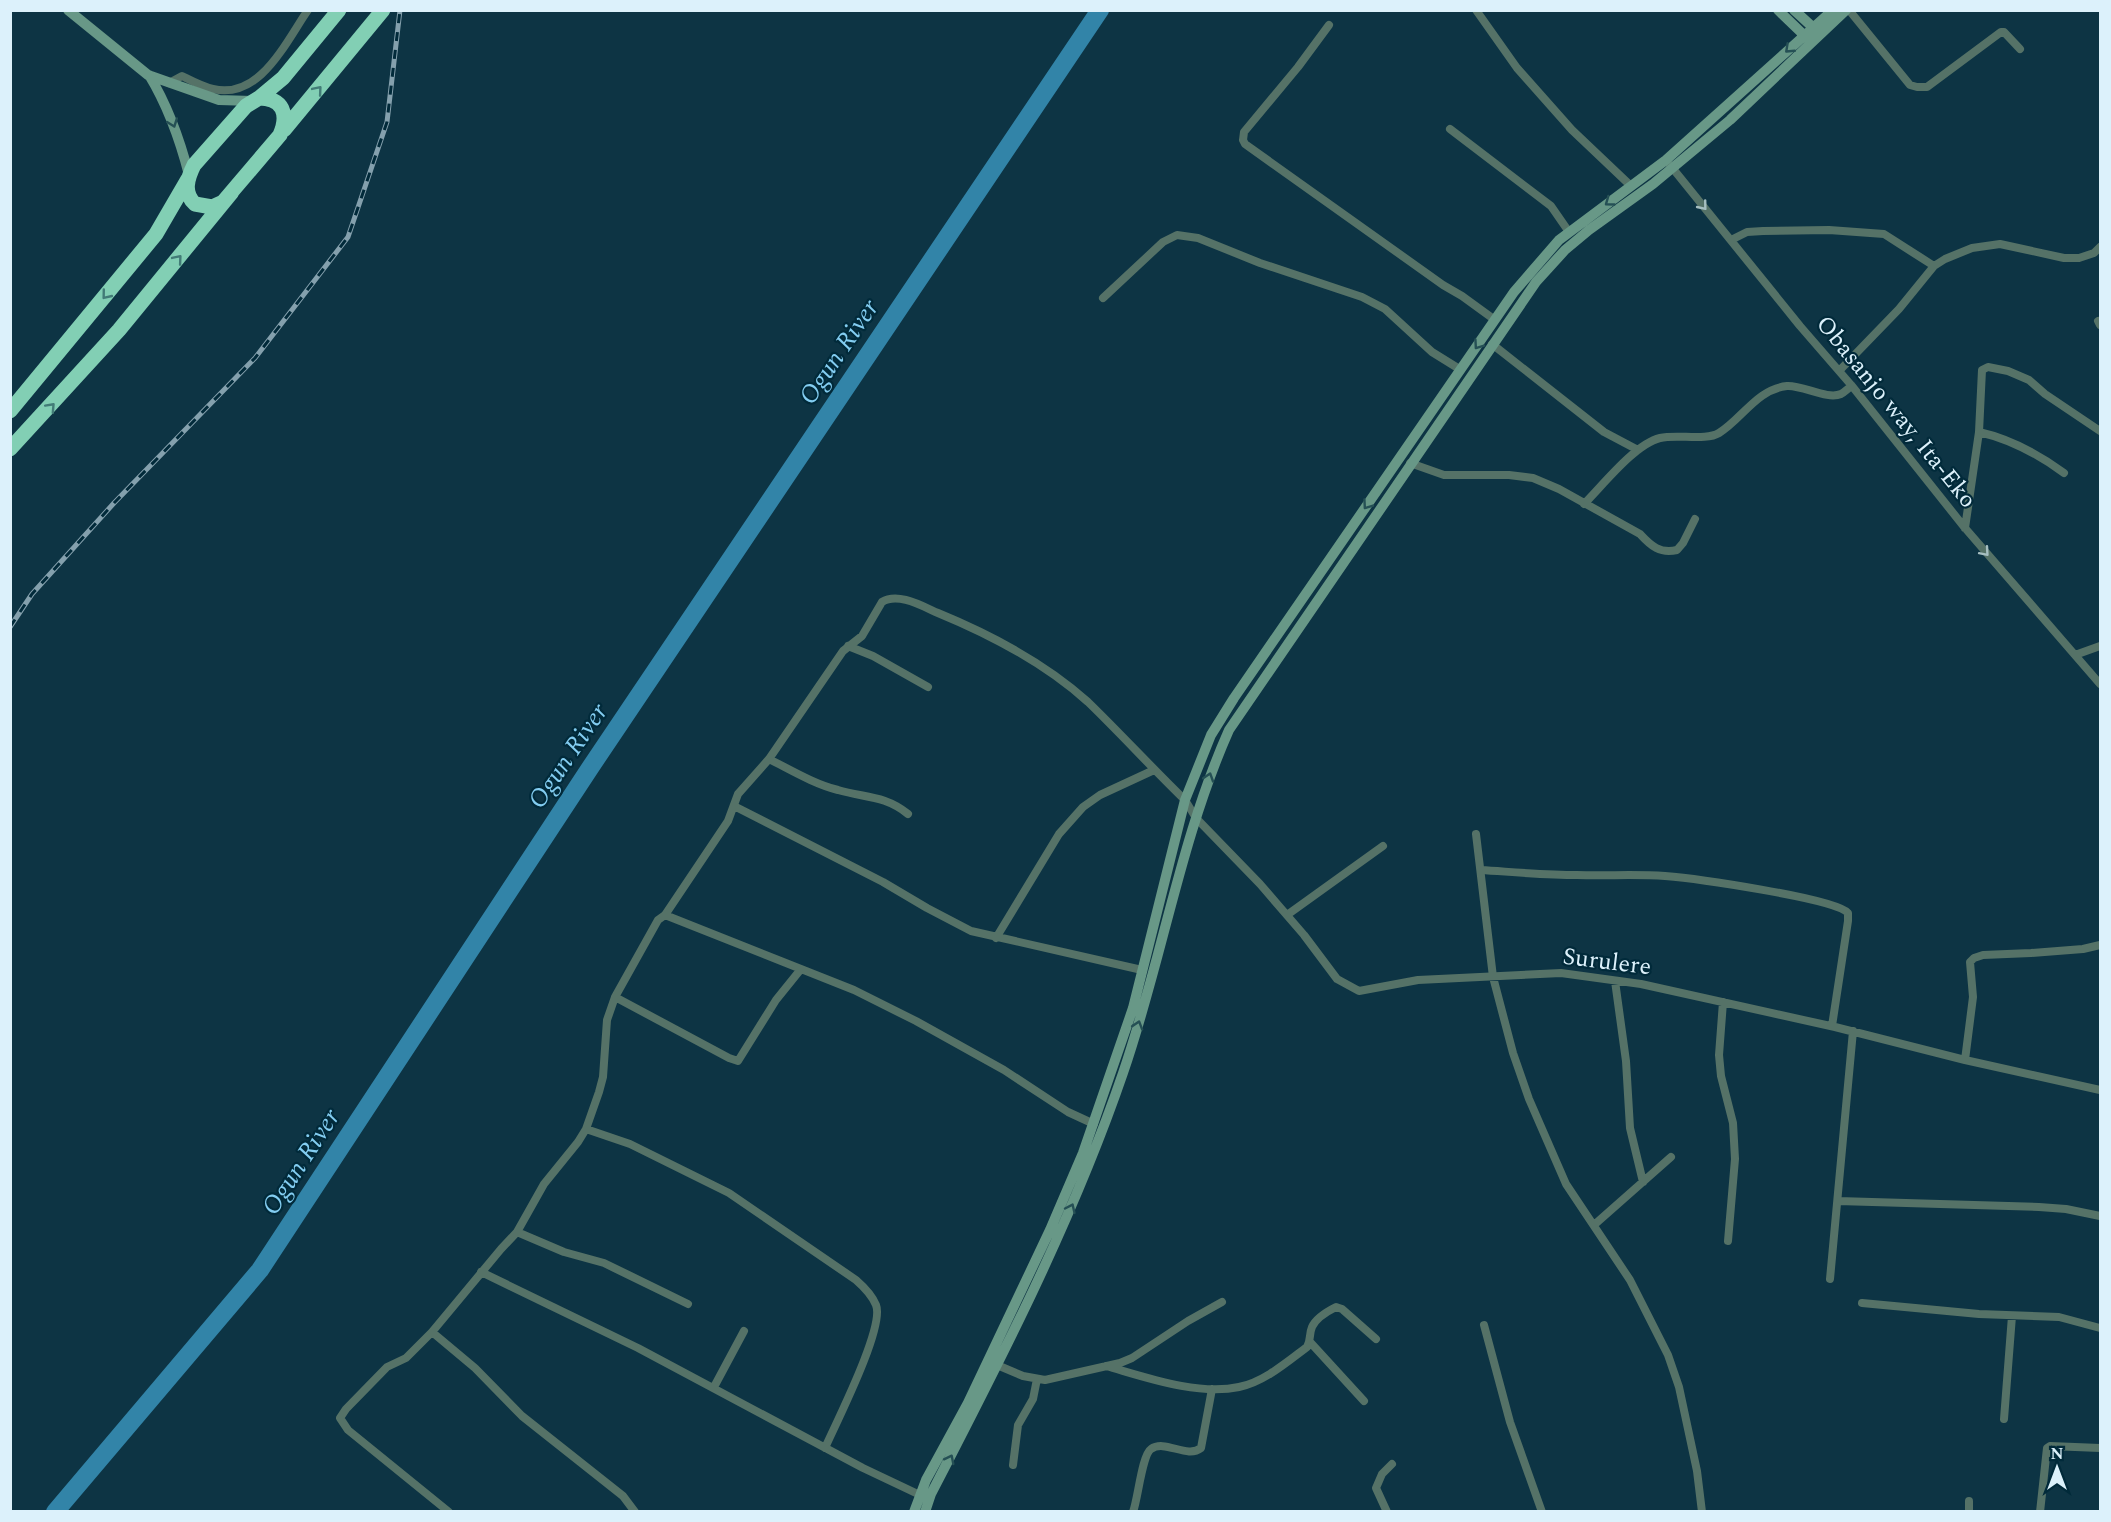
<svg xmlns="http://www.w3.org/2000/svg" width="2111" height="1522" viewBox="0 0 2111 1522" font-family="Spectral,serif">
<rect width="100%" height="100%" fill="#0d3444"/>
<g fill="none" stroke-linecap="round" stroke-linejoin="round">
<path stroke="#3284a8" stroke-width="18" d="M 55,1512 L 260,1270 L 590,768 L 1100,10"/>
<path stroke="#557267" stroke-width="8" d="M 1476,10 L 1517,68 L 1572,130 L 1631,186
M 1849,10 L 1910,85 L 1917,87 L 1927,87 L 2001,32 L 2004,32 L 2020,49
M 1329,25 L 1298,67 L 1244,132 L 1243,140 L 1245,144 L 1443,285 L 1462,296 L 1495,320
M 169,83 L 182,76 C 192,81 203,87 213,89 C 260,100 285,43 308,10
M 1450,129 L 1551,206 L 1569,232
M 1670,165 L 1800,326 L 1852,386 L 1965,528 L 2100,684
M 1731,240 L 1747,232 L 1763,231 L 1829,230 L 1884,234 L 1934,266
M 1103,298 L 1163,242 L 1177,235 L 1198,238 L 1260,263 L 1362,297 L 1385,309 L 1432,352 L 1461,370
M 2098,321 L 2100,325
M 1492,344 L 1604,432 L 1638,450
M 1839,371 L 1899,309 L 1934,266 L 1945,259 L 1972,248 L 2000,244 L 2064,258 L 2079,258 L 2094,253 L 2100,247
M 1979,432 C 2010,439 2038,454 2064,473
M 1410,463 L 1444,475 L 1509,475 L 1533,478 L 1559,489 L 1640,534 C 1651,546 1660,554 1677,550 L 1683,543 L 1695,519
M 1584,504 C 1603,485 1635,444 1660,438 C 1677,434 1706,441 1719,433 C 1742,419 1757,389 1787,386 C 1803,385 1827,400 1841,394 C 1845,392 1848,388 1852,386
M 1965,528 L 1979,432 L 1982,370 L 1988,367 L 2008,371 L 2029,380 L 2045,394 L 2100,431
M 848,646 L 873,656 L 928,687
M 2075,655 L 2100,646
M 769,759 C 791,770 814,784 838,790 C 865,798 884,795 908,814
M 734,806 L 883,882 L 927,908 L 971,931 L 1142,970
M 1476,834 L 1493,977 L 1513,1053 L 1529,1099 L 1566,1184 L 1630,1280 L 1668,1355 L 1679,1387 L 1697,1471 L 1702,1512
M 1481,870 C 1513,872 1545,875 1577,875 C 1606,876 1636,874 1665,876 C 1691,878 1835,898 1848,913 L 1848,921 L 1832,1026
M 665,915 L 854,990 L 916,1021 L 1004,1070 L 1068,1112 L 1094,1124
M 1287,915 L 1383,846
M 996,938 L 1059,834 L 1083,807 L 1100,795 L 1154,770
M 1615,981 L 1626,1061 L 1630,1128 L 1643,1182
M 615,997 L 729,1058 L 738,1061 L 776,1000 L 801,969
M 1723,1002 L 1719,1055 L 1721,1076 L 1733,1123 L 1735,1159 L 1728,1241
M 1965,1060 L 1973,997 L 1970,962 L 1974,958 L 1983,955 L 2031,953 L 2083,949 L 2100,945
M 586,1129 L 630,1144 L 729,1193 L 856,1280 C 864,1287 872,1295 876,1305 C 885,1327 836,1423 825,1448
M 1838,1201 L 2039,1207 L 2066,1209 L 2100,1216
M 1594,1225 L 1671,1157
M 517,1232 L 564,1252 L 604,1263 L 688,1304
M 481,1272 L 638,1348 L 863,1468 L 920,1495
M 1830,1279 L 1853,1031
M 1862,1303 L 1979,1314 L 2059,1317 L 2100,1328
M 1484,1325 L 1510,1422 L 1542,1512
M 432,1332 L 475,1368 L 522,1416 L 623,1496 L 635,1512
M 1310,1342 L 1364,1401
M 997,1365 L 1023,1376 L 1045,1380 L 1120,1363 L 1132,1358 L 1188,1321 L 1222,1302
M 1106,1366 C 1145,1377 1198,1396 1239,1387 C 1264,1382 1287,1362 1307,1347 C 1311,1340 1309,1334 1312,1327 C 1316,1318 1328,1311 1336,1307 L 1342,1309 L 1376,1339
M 714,1387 L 744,1331
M 2004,1419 L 2012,1316
M 1013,1465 L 1018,1425 L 1033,1399 L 1037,1379
M 449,1512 L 348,1430 L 340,1418 L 346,1409 L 387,1367 L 406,1358 L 432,1332 L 501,1249 L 517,1232 L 544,1184 L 578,1142 L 586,1129 L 599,1092 L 603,1077 L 607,1020 L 615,997 L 658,920 L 665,915 L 728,821 L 738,794 L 769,759 L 843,651 L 862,636 L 882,602 C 898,592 922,606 938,613 C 989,634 1046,664 1088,702 C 1121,734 1152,768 1185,800 L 1196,818 L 1260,884 L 1304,935 L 1337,979 L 1359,991 L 1418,980 L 1561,973 L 1641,984 L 1835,1027 L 1965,1060 L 2100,1090
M 1133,1512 C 1138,1499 1142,1455 1151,1449 C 1165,1439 1187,1459 1201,1448 L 1212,1389
M 1387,1512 L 1376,1488 L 1382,1474 L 1392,1464
M 1969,1512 L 1969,1501
M 2040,1512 L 2047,1448 L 2050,1446 L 2100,1448"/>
<path stroke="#689887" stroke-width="10" d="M 68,10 L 148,75 L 219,100 L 252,101
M 1778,10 L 1808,39
M 1794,10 L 1818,32
M 149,75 C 168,106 180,140 189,175
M 914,1512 L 926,1480 L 968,1403 L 1050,1230 L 1083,1153 L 1133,1008 L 1185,800 L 1211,735 L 1234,698 L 1514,292 L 1559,240 L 1666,160 L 1833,10
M 925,1512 L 931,1494 C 1002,1357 1073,1219 1123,1073 C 1162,960 1180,840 1229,730 L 1536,282 L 1565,250 L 1589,230 L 1653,184 L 1730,120 L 1846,10"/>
<path stroke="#82cfb4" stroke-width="15" d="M 259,98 C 283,98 289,114 280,135 L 223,202 L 212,207 L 195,204 C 183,193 187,179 194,165 L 246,106 Z
M 259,98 L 283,78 L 339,10
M 284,130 L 383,10
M 10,411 L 156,234 L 188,179
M 10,449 L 119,330 L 232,192"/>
<g stroke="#84a0ad" stroke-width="5">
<path id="rail" d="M 10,627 L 32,594 L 114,503 L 255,358 L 348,237 L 387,122 L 400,10"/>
</g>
<use href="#rail" stroke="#012a3a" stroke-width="3" stroke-dasharray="9" stroke-linecap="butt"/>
</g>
<defs><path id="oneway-chevron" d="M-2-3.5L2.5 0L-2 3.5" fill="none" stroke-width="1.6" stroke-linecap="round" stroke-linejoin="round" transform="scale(1.5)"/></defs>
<g stroke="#255055">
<use href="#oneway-chevron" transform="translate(1789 49) rotate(137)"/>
<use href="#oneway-chevron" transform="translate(173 123) rotate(70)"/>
<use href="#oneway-chevron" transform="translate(1609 202) rotate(144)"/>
<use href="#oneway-chevron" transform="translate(1478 345) rotate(125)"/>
<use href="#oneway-chevron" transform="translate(1367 505) rotate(125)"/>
<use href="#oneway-chevron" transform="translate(1209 777) rotate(-72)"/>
<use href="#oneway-chevron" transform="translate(1138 1025) rotate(-73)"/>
<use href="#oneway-chevron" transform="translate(1071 1208) rotate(-65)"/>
<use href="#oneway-chevron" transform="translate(950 1459) rotate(-63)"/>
</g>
<g stroke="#427c77">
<use href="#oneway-chevron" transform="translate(318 90) rotate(-50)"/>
<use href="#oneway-chevron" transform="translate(178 259) rotate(-50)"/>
<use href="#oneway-chevron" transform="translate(106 295) rotate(129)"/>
<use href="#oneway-chevron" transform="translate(51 407) rotate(-47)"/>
</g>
<g stroke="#a6bec0">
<use href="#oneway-chevron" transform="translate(1703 206) rotate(51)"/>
<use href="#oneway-chevron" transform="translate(1985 552) rotate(49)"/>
</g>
<g text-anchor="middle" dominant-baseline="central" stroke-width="4.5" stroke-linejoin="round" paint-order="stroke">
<g font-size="24" fill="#dcf1fb" stroke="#012a3a">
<text transform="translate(1896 412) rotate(51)">Obasanjo way, Ita-Eko</text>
<text transform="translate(1607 962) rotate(7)">Surulere</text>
</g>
<g font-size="26" font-style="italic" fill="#83cdf1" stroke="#012a3a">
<text transform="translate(839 352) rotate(-56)">Ogun River</text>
<text transform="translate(568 756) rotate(-56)">Ogun River</text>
<text transform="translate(301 1162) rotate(-57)">Ogun River</text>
</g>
</g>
<rect width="2111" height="1522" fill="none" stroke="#dcf1fb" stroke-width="24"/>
<g transform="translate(2057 1468)" stroke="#012a3a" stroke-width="4.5" paint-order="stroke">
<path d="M0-4.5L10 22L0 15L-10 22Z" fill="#dcf1fb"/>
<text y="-9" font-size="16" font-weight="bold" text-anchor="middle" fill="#dcf1fb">N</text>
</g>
</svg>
